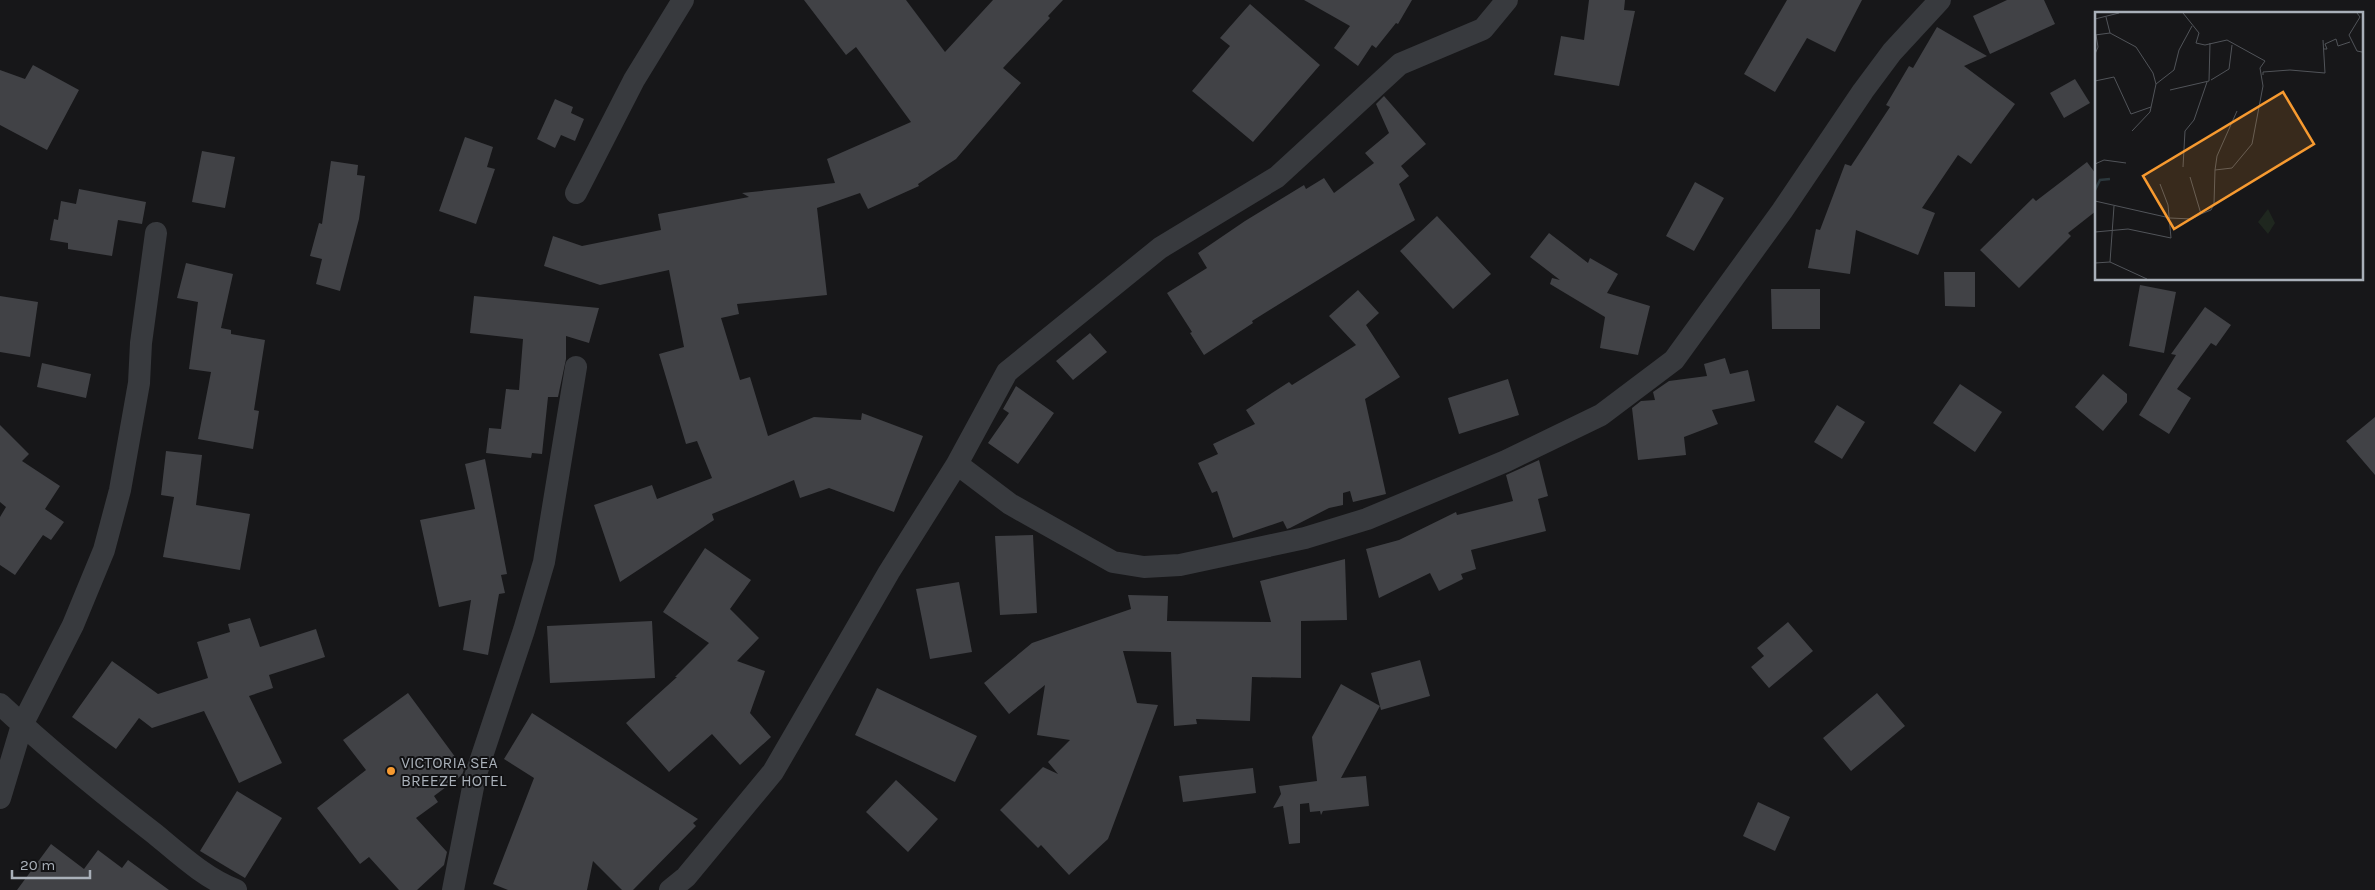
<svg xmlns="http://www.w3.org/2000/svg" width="2375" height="890" viewBox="0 0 2375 890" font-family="Karla,sans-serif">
<rect width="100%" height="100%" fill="#171719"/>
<path fill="#414246" d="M 804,0 L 906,0 L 945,52 L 993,0 L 1063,0 L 1048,16 L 1050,18 L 1003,68 L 1021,83 L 956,159 L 918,184 L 919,186 L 868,209 L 860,193 L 817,208 L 827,295 L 737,304 L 739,314 L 721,318 L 740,380 L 750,377 L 768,436 L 814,417 L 861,420 L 862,413 L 923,436 L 894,512 L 829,488 L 800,498 L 794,480 L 712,514 L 714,520 L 620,582 L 594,505 L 652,485 L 657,499 L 712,478 L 697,441 L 686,444 L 659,354 L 684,347 L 669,270 L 600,285 L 544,266 L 553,236 L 582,246 L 661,230 L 658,214 L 749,197 L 742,193 L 835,183 L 827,159 L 911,122 L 856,47 L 846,55 Z
M 1304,0 L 1412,0 L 1398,24 L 1396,23 L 1376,48 L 1372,45 L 1358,66 L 1334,48 L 1350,26 Z
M 1589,0 L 1625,0 L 1624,10 L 1635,11 L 1619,86 L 1554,75 L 1561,36 L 1584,40 Z
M 1787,0 L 1862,0 L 1835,52 L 1807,38 L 1775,92 L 1744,74 Z
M 2007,0 L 2044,0 L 2055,24 L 1990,54 L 1973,16 Z
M 1250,4 L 1320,65 L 1253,142 L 1192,91 L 1230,46 L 1220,38 Z
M 1937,27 L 1987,56 L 1964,66 L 2015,104 L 1971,164 L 1958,155 L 1922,208 L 1935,213 L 1918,255 L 1856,230 L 1850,274 L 1808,268 L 1816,229 L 1820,230 L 1845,164 L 1851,166 L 1890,107 L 1886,105 L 1909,66 L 1913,68 Z
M 33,65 L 79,90 L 47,150 L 0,125 L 0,70 L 25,79 Z
M 2075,79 L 2090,103 L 2064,118 L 2050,93 Z
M 1384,96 L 1426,144 L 1401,166 L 1409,176 L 1399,184 L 1415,220 L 1252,321 L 1253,323 L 1204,355 L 1190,333 L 1192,332 L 1167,293 L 1207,268 L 1198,253 L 1245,221 L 1304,185 L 1306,189 L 1324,178 L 1334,193 L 1374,163 L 1365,153 L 1389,133 L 1376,104 Z
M 555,99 L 573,107 L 571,113 L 584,119 L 575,141 L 561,135 L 555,148 L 537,139 Z
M 465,137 L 493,147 L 487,167 L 495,169 L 476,224 L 439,211 Z
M 202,151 L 235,157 L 225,208 L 192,202 Z
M 331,161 L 358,165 L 357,175 L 365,176 L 359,219 L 340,291 L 316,284 L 322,259 L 310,256 L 319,223 L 322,224 Z
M 2087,162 L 2096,174 L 2096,211 L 2068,233 L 2071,236 L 2019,288 L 1980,250 L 2033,198 L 2036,201 Z
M 1695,182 L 1724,198 L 1694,251 L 1666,236 Z
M 79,189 L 146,202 L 142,224 L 118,220 L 112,256 L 68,249 L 68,243 L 50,240 L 54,219 L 58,220 L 61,201 L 76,204 Z
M 1437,216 L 1491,274 L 1453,309 L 1400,251 Z
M 1549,233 L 1588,263 L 1590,258 L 1618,274 L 1607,293 L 1650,306 L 1638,355 L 1600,348 L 1605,317 L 1550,284 L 1552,278 L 1560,280 L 1530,257 Z
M 186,263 L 233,274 L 221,328 L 231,330 L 231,334 L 265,340 L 254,410 L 259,411 L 253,449 L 198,439 L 211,372 L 189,369 L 198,302 L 177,298 Z
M 1944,272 L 1975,272 L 1975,307 L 1945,306 Z
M 2140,285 L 2176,292 L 2164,353 L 2129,346 Z
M 1771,289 L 1820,289 L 1820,329 L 1772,329 Z
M 1358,290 L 1379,313 L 1366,325 L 1400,377 L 1365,399 L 1386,494 L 1353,502 L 1350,491 L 1343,493 L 1343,505 L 1329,508 L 1290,528 L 1287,529 L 1283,521 L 1233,538 L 1217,491 L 1212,493 L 1198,463 L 1218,454 L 1213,444 L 1255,424 L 1246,410 L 1289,382 L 1292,385 L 1356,345 L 1329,316 Z
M 0,296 L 38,302 L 30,357 L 0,352 Z
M 474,296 L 599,308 L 589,343 L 566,336 L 566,359 L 558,397 L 548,397 L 542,454 L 532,453 L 531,458 L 486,453 L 489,428 L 501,429 L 506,389 L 519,390 L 523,339 L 470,333 Z
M 2205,307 L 2231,325 L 2216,346 L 2211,343 L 2177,389 L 2191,398 L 2169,434 L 2139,415 L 2176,355 L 2171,354 Z
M 1090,333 L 1107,352 L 1073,380 L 1056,361 Z
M 1725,358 L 1730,374 L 1748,370 L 1755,401 L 1712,410 L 1718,424 L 1684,437 L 1686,455 L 1638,460 L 1632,408 L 1641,401 L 1655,400 L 1653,392 L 1669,381 L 1707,376 L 1704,364 Z
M 42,363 L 91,374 L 86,398 L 37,387 Z
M 2103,374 L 2127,394 L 2127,402 L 2103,431 L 2075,407 Z
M 1508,379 L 1519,415 L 1459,434 L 1448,398 Z
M 1960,384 L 2002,412 L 1975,452 L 1933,423 Z
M 1016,386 L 1054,413 L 1018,464 L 988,443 L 1009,413 L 1003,409 Z
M 1837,405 L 1865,422 L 1842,459 L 1814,442 Z
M 2375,417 L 2375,475 L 2346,441 Z
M 0,425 L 29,454 L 22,461 L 60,486 L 45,509 L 64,522 L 51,540 L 43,535 L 15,575 L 0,565 L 0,517 L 6,507 L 0,502 Z
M 166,451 L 202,455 L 196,505 L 250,514 L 240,570 L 163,557 L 174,497 L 161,495 Z
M 485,459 L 507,574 L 501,575 L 505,593 L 499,594 L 488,655 L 463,650 L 471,600 L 439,607 L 420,520 L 475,509 L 465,464 Z
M 1539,460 L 1548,496 L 1538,499 L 1546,531 L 1471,550 L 1476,569 L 1461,574 L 1463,579 L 1439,591 L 1430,573 L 1379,598 L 1366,549 L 1399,540 L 1456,512 L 1457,515 L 1513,501 L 1506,475 Z
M 1033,535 L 1037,613 L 1000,615 L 995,536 Z
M 705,548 L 751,580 L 730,609 L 759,638 L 737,661 L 765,671 L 750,713 L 771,737 L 740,765 L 712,734 L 669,772 L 626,723 L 677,677 L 675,677 L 709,643 L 663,612 Z
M 1345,559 L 1347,620 L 1301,621 L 1301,678 L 1252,677 L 1250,721 L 1196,719 L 1197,724 L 1174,726 L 1171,652 L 1123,651 L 1137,703 L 1158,705 L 1108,839 L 1069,875 L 1041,845 L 1038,848 L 1000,810 L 1043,767 L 1058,774 L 1048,762 L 1070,740 L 1037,735 L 1045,685 L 1009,714 L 984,683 L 1032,643 L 1131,609 L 1128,595 L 1168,596 L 1167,621 L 1271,622 L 1260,581 Z
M 959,582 L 972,652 L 930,659 L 916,589 Z
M 250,618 L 260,647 L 316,629 L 325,657 L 269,675 L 273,688 L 249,696 L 282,763 L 239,783 L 204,711 L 152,728 L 139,718 L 116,749 L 72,717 L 112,661 L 158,694 L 208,678 L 197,642 L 230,632 L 228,624 Z
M 652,621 L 655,678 L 550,683 L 547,626 Z
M 1788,622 L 1813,651 L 1769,688 L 1751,667 L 1764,656 L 1757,648 Z
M 1420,660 L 1430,696 L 1381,710 L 1380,706 L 1341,778 L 1366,776 L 1369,806 L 1323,811 L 1321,815 L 1320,811 L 1310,812 L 1309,803 L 1300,804 L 1300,843 L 1289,844 L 1283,806 L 1273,808 L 1281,794 L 1279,786 L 1317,781 L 1312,737 L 1341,684 L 1380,706 L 1371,673 Z
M 877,688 L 977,736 L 955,782 L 855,735 Z
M 408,693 L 464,769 L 462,775 L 434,796 L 438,802 L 416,818 L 447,852 L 444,865 L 417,890 L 399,890 L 369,857 L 360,864 L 317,808 L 366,770 L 343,740 Z
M 1877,693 L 1905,726 L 1851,771 L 1823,738 Z
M 532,713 L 698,819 L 693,823 L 696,826 L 633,890 L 622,890 L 593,861 L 587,890 L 508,890 L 493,884 L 534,778 L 504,759 Z
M 1253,768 L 1256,793 L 1183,802 L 1179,776 Z
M 896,780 L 938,819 L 908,852 L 866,812 Z
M 237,791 L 282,818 L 245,878 L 200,851 Z
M 1758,802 L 1790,817 L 1775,851 L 1743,836 Z
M 51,844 L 84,869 L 98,850 L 122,868 L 128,860 L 169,890 L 17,890 Z"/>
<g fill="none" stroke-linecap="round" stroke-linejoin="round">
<path stroke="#383a3e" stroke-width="22" d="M 576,193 L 634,80 L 683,0
M 957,464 L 1007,372 L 1160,248 L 1277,177 L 1400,64 L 1483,29 L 1507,0
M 0,704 C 49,750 102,793 155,834 C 179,854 206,879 236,890
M 0,798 L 22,725 L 73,625 L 104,550 L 120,490 L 139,383 L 141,343 L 156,233
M 453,890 L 475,777 L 524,630 L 544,562 L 576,367
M 670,890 L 686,877 L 773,772 L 889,572 L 957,464 L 1010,504 L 1113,562 L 1144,567 L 1180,565 L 1305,538 L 1367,519 L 1506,461 L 1601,415 L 1674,360 L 1782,211 L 1863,91 L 1892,52 L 1940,0"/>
</g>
<circle fill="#f79a30" stroke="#121214" stroke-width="2" cx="391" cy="771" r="5"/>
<g text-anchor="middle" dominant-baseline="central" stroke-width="4" stroke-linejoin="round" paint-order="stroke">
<g font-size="16" fill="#a9b0b9" stroke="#121214" text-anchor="start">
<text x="401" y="762">VICTORIA SEA<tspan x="401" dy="18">BREEZE HOTEL</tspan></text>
</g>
</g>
<g transform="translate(2095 12)">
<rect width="268" height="268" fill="#171719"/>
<path d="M 173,197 L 180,211 L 173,222 L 163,210 Z" fill="#1f271f"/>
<path fill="none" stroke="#2c383d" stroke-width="2.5" d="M 0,178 L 5,168 L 15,167"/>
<path fill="none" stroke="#515459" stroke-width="1" d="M 88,1 L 104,21 L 101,31 L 110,33 L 132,28 L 170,49 L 165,56 L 168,74 L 157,132 L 137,156 L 120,158 L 119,192 L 116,198 L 106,202M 262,1 L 265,5 L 254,23 L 262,39 L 267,40M 11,5 L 15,21M 0,7 L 24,1M 0,23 L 15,21 L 41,35 L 58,61 L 61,72 L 55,100 L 37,119M 229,37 L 232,37 L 230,32 L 241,27 L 243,34 L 255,30M 0,42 L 3,35 L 1,23M 168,63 L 168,60 L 195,58 L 230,61 L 228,28M 116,68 L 134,57 L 137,33M 0,69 L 19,65 L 36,102 L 56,95M 61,72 L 79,58 L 84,38 L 97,14M 75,78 L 114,69 L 115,31M 0,152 L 9,148 L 31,151M 88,155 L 90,119 L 99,108 L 112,70M 120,158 L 122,144 L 142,99M 0,189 L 75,206 L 97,207 L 106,202 L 95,165M 0,220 L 33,217 L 76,226 L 73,193 L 65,172M 15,250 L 19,194M 0,251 L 15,250 L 52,267"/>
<path fill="#f79a30" fill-opacity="0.15" stroke="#f79a30" stroke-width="2.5" d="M 188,80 L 219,132 L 79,217 L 48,164 Z"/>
<rect width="268" height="268" fill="none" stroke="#a9b0b9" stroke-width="2.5"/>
</g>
<path d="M12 870v8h78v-8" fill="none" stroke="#a9b0b9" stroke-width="2.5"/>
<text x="20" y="870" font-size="15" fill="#a9b0b9" stroke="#121214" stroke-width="4" paint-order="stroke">20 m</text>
</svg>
